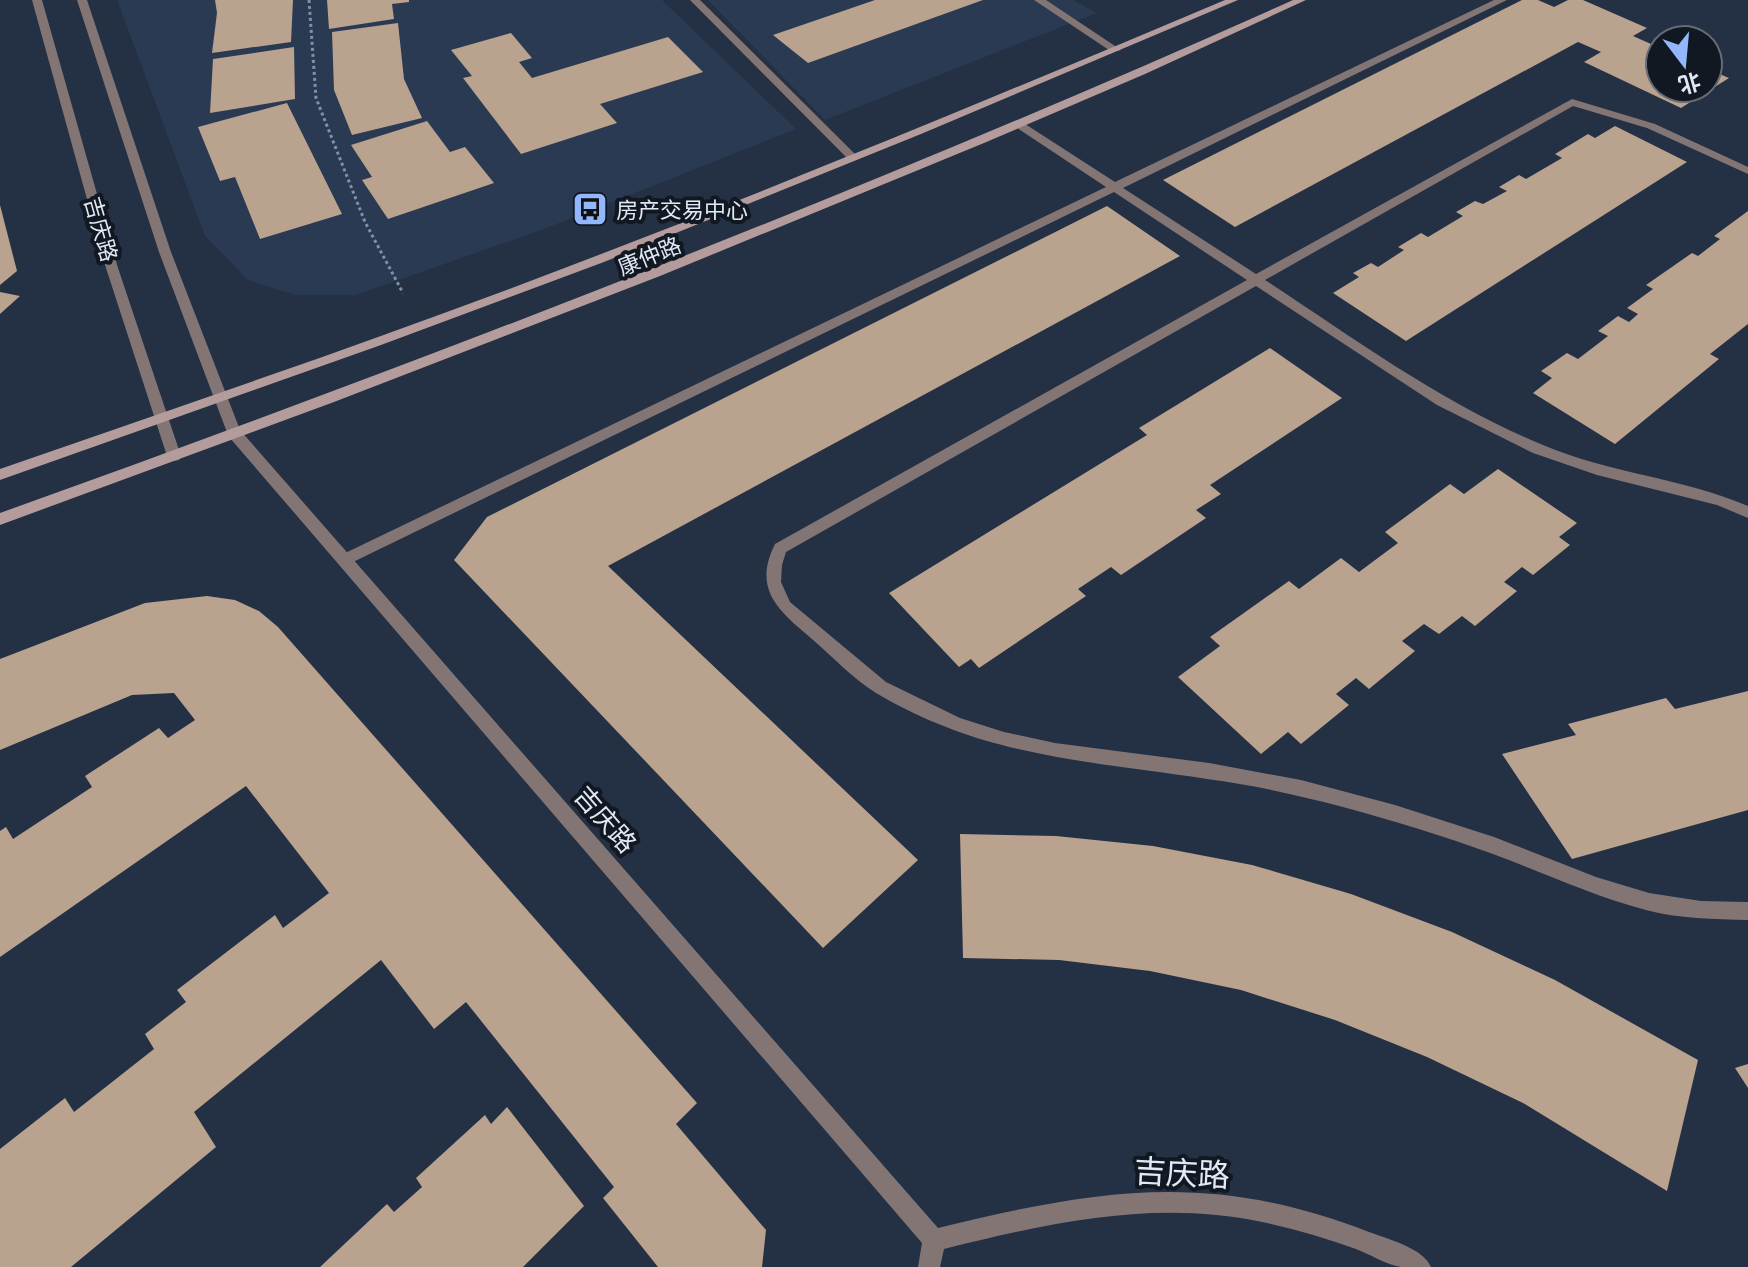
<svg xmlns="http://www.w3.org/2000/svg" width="1748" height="1267" viewBox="0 0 1748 1267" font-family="'Noto Sans','Noto Sans SC',sans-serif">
<rect width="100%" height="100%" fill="#243044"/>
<path fill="#2a3a52" d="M 117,0 L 662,0 L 796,129 L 544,229 L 356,295 L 295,295 L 248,280 L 205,236 Z
M 708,0 L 1073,0 L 1097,13 L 825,120 Z"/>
<path fill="#b9a28e" d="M 215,0 L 293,0 L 291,42 L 212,53 L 217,13 Z
M 327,0 L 409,0 L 409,2 L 392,4 L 394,19 L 329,29 Z
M 875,0 L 983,0 L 808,63 L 773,35 Z
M 1522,0 L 1538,0 L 1554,7 L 1568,0 L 1583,0 L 1647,28 L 1633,36 L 1660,48 L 1660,88 L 1708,88 L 1708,69 L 1729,78 L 1681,108 L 1584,62 L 1601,52 L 1578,42 L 1235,227 L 1163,180 Z
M 398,23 L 404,79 L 422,118 L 352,135 L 334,90 L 332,32 Z
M 511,33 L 532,58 L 519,62 L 532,78 L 668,37 L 703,72 L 600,104 L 617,123 L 521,154 L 463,78 L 472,76 L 451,50 Z
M 294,47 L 295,99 L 210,113 L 213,59 Z
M 287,103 L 342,214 L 260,239 L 235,177 L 220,181 L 198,127 Z
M 427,121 L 450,152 L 465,147 L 494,183 L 388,219 L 362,180 L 372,177 L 351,145 Z
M 1615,126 L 1687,162 L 1406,341 L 1333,293 L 1359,277 L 1353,273 L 1371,263 L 1378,267 L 1404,250 L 1398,247 L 1421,233 L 1428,237 L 1463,216 L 1456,212 L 1475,201 L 1483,204 L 1507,191 L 1499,187 L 1519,175 L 1526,179 L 1562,158 L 1555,154 L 1588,134 L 1595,138 Z
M 0,205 L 17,271 L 0,285 Z
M 1107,206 L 1180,256 L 608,566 L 918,860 L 823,948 L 454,560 L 487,517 Z
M 1748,211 L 1748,324 L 1710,354 L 1719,359 L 1615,444 L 1533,393 L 1552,378 L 1541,371 L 1567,353 L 1578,359 L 1608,336 L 1598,331 L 1618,316 L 1629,322 L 1638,314 L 1627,308 L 1653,289 L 1646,285 L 1692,253 L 1698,256 L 1720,239 L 1714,236 Z
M 0,292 L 20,296 L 0,314 Z
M 1270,348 L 1342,398 L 1210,485 L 1221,494 L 1196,510 L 1206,518 L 1121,575 L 1111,567 L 1078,589 L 1086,596 L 979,668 L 971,659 L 959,667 L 889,593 L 1147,435 L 1139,428 Z
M 1498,469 L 1577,523 L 1559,537 L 1570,545 L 1533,575 L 1522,567 L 1504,582 L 1517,591 L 1475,626 L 1462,616 L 1439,634 L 1424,624 L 1402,641 L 1415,651 L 1369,689 L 1356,678 L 1336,694 L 1349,705 L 1301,744 L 1288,732 L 1261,754 L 1178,677 L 1220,646 L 1210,637 L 1289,581 L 1299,589 L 1341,558 L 1359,572 L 1398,543 L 1385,532 L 1450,484 L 1464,494 Z
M 207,596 L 235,600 L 259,611 L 278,627 L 697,1103 L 676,1124 L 766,1230 L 762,1267 L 658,1267 L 603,1198 L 614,1187 L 466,1002 L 434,1029 L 381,960 L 194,1112 L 216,1147 L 71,1267 L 0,1267 L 0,1149 L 65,1098 L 74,1112 L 154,1049 L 145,1034 L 186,1002 L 177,990 L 275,915 L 283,928 L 329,893 L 246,786 L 0,957 L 0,831 L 6,827 L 13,839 L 92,787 L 85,776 L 159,728 L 168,738 L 195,720 L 174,693 L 132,695 L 0,750 L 0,659 L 145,603 Z
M 1748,691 L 1748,810 L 1572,859 L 1502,754 L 1576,735 L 1568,724 L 1666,698 L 1675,709 Z
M 960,834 L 1056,836 L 1153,846 L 1252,865 L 1351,894 L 1452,932 L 1555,980 L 1698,1060 L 1667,1191 L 1523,1103 L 1427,1057 L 1335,1020 L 1241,990 L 1150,971 L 1059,960 L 963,958 Z
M 1748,1064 L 1748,1088 L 1735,1068 Z
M 507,1107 L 584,1206 L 523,1267 L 320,1267 L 387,1204 L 394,1212 L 422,1187 L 416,1178 L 485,1115 L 491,1124 Z"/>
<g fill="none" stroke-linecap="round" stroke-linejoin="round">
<path stroke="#858fa0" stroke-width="3" stroke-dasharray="3 3" stroke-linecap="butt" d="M 309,0 L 316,98 L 365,222 L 403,293"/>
<path fill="#837574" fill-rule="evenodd" d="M 1034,0 L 1046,0 L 1121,50 L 1112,52 Z
M 1494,0 L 1507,0 L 1123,188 L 1256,274 L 1572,99 L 1655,124 L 1748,167 L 1748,174 L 1647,128 L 1573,106 L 1265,280 C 1355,339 1443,404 1543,445 C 1609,473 1682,478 1748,506 L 1748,518 L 1717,505 L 1597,475 L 1533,453 L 1437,405 L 1256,286 L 786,552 L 782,565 L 781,582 L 790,602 L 886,682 L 960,718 L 1004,732 L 1055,743 L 1209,763 L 1301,780 L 1395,805 L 1494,837 L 1596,877 L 1649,893 L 1701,901 L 1748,902 L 1748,920 C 1714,919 1679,919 1646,910 C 1593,896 1544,873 1493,854 C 1444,836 1394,821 1343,807 C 1298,795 1253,785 1207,779 C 1086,760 986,758 876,693 C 853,679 832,656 812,639 C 779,611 752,590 775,544 L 1247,280 L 1114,192 L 349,564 L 344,566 L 336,560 L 339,556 L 1106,187 L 1014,126 L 1014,122 L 1022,122 L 1115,182 Z"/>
<path fill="#837574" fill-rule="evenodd" d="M 690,0 L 700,0 L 857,156 L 857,160 L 849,160 Z
M 235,429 L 240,430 L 938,1228 C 1098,1189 1210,1170 1369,1232 C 1388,1239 1423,1248 1431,1267 C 1421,1267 1411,1267 1401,1267 C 1386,1265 1370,1254 1356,1249 C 1325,1238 1294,1229 1262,1222 C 1154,1199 1049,1223 944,1249 L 940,1267 L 918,1267 L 922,1243 L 230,438 L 228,434 L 230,430 Z"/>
<path fill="#837574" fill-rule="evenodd" d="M 32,0 L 42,0 L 118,268 L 181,456 L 179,460 L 174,461 L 167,456 L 106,268 Z
M 77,0 L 87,0 L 171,252 L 242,435 L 240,439 L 230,439 L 228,435 L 159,252 Z"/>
<path fill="#b39c9b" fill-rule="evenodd" d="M 1225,0 L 1238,0 L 921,134 L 604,262 L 381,345 L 0,480 L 0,469 C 199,400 399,332 596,256 C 807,175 1016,88 1225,0 Z
M 1293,0 L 1306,0 L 1145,74 L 984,143 L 660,276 L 334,402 L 0,525 L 0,513 C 437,356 869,190 1293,0 Z"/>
</g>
<defs>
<g id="bus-square" transform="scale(1.8)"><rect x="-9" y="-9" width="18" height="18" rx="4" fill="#93b7fd" stroke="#121821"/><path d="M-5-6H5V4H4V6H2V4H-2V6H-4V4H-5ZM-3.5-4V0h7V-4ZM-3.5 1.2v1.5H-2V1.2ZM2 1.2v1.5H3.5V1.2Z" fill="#111"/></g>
</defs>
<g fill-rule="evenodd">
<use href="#bus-square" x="590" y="209"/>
</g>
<g text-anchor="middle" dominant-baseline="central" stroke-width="8" stroke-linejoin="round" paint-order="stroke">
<g font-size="22" fill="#e1e9f6" stroke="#121821" text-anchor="start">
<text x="616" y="209">房产交易中心</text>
</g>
<g font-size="22" fill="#e1e9f6" stroke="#121821">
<text transform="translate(102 229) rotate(74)">吉庆路</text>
<text transform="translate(649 255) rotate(-22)">康仲路</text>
</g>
<g font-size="26" fill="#e1e9f6" stroke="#121821">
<text transform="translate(606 819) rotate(49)">吉庆路</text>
</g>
<g font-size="32" fill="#e1e9f6" stroke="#121821">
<text transform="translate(1182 1172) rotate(3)">吉庆路</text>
</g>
</g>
<g transform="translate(1684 64) rotate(164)"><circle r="38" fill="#121821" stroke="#656c76" stroke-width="2"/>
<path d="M0-6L14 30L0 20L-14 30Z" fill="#93b7fd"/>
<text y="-12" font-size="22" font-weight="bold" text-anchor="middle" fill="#e1e9f6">北</text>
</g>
</svg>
